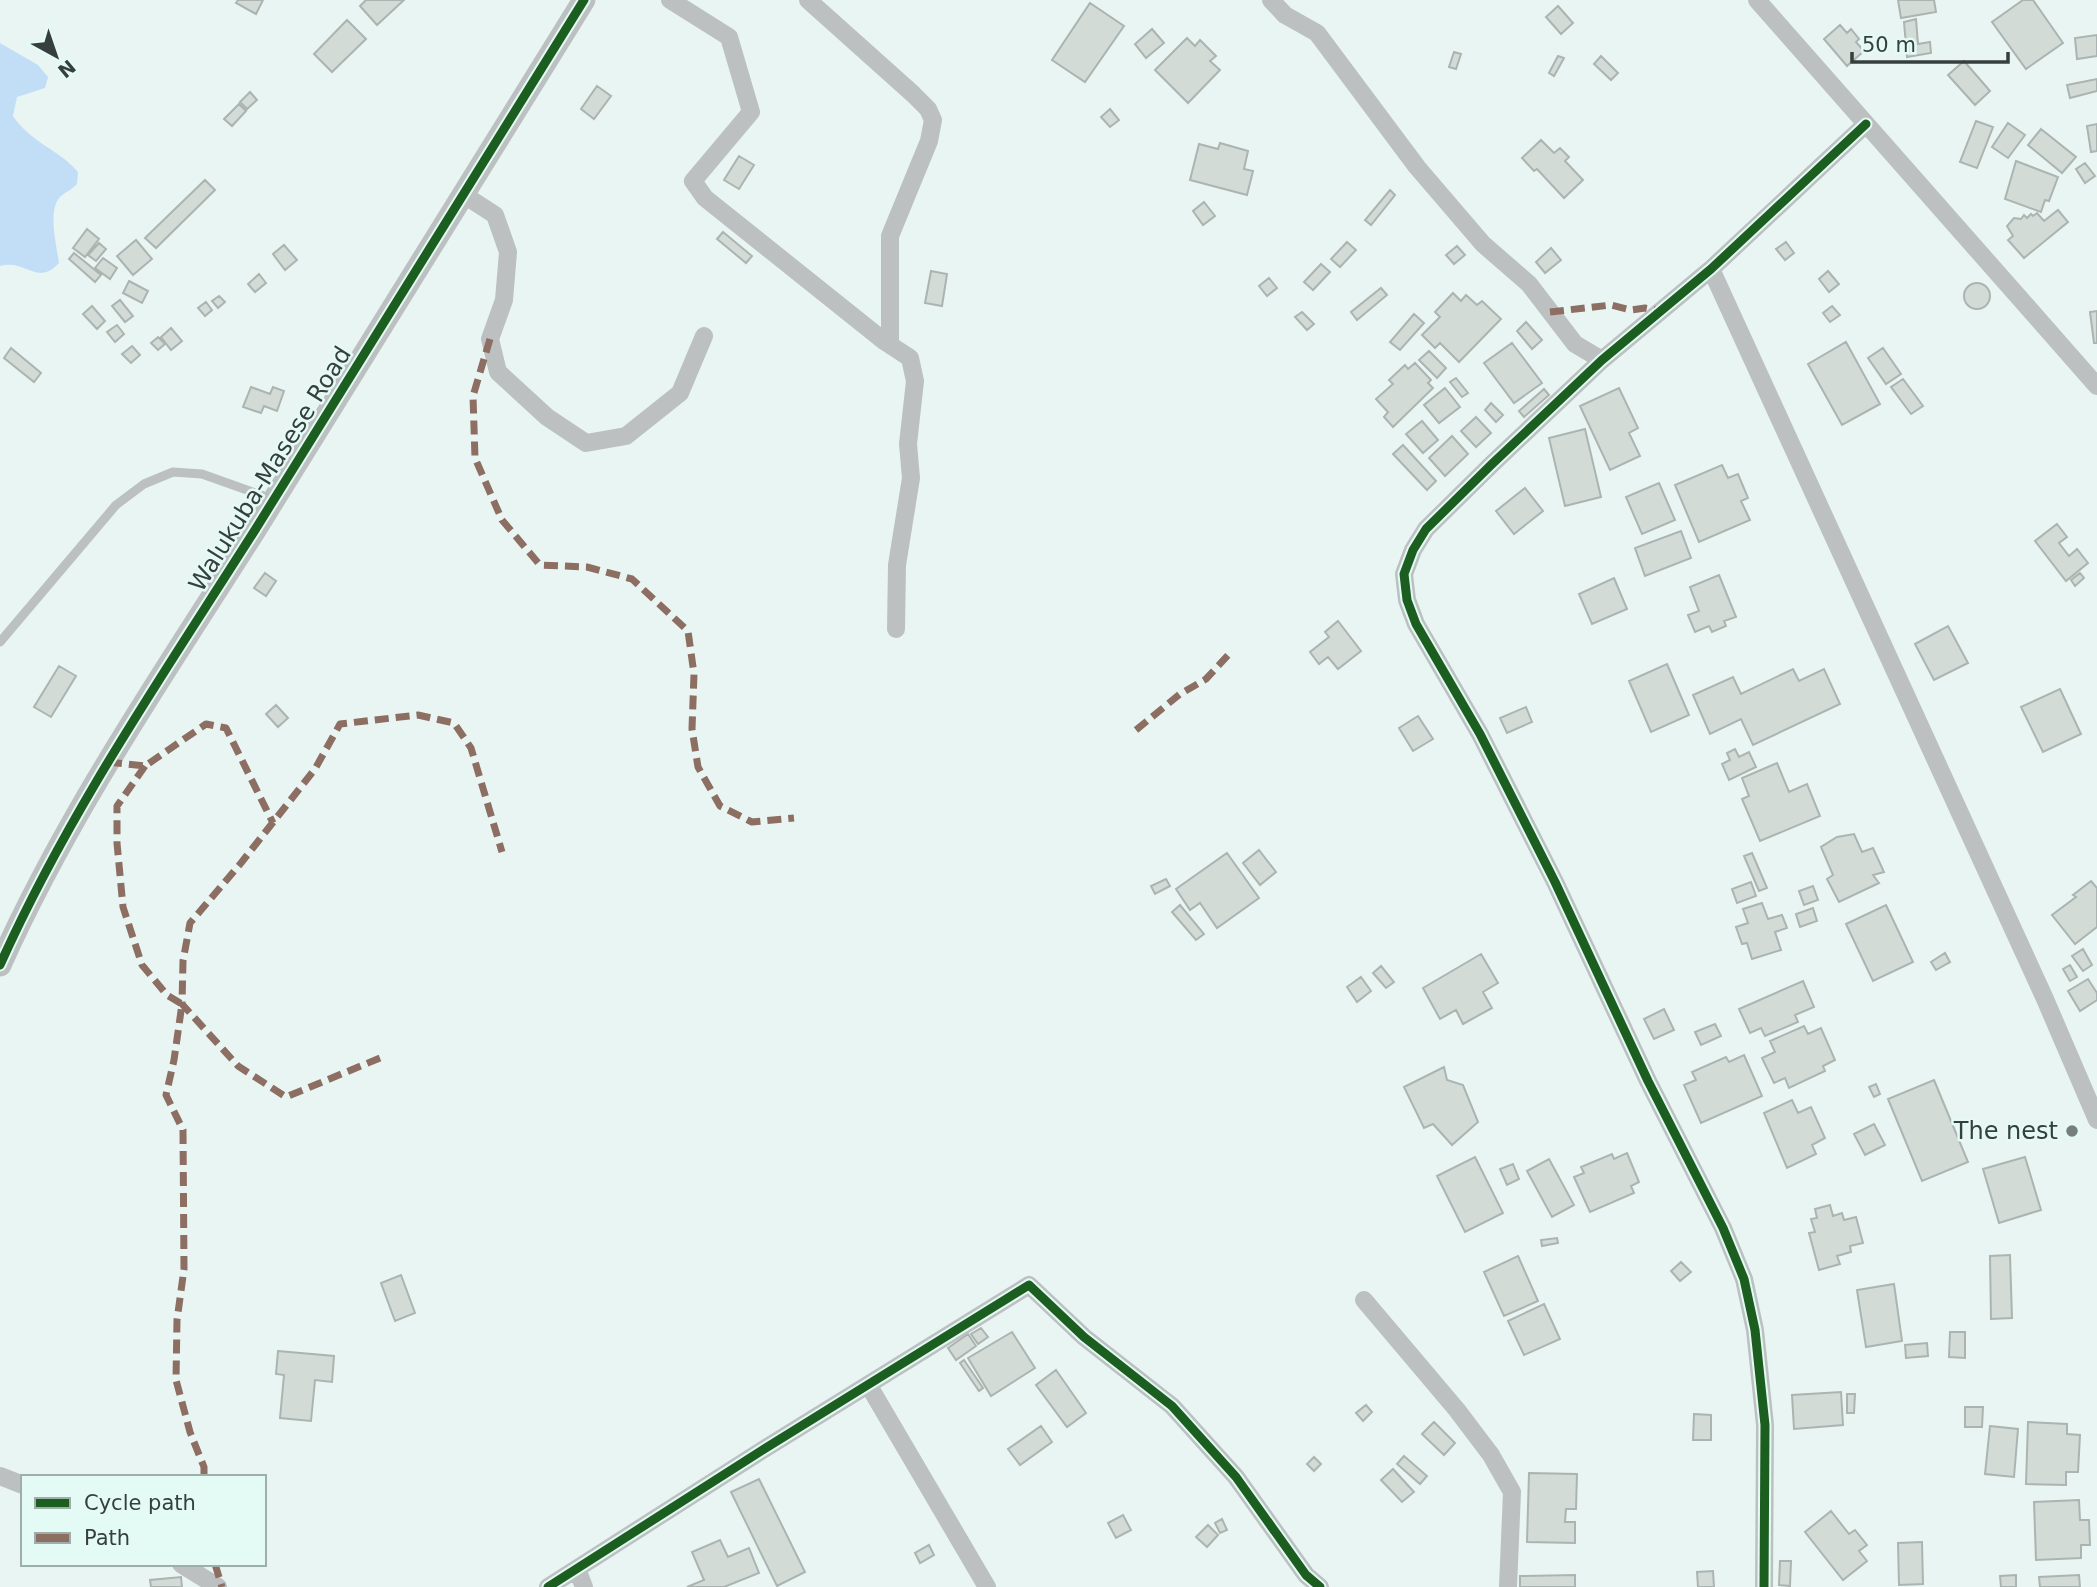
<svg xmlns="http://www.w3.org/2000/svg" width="2097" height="1587" viewBox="0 0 2097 1587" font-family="'DejaVu Sans',sans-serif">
<rect width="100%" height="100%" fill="#e9f5f2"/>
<path fill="#c2def7" d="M 0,43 L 38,65 L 48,77 L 45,88 L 17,97 L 13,116 C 31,143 60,150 78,172 L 77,184 C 72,190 65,192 60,197 C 47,211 57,246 59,263 C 37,287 26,259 0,266 Z"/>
<path fill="#d3dbd7" stroke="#acb4b1" stroke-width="2" d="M 238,0 L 263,0 L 256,14 L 236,3 Z
M 366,0 L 404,0 L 377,25 L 360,6 Z
M 1898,0 L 1934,0 L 1936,12 L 1901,18 Z
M 1898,0 L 1934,0 L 1936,12 L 1901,18 Z
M 2023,0 L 2033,0 L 2063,43 L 2026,69 L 1992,22 Z
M 2023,0 L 2033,0 L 2063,43 L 2026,69 L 1992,22 Z
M 1090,3 L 1124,26 L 1085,82 L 1052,60 Z
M 1558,6 L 1573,23 L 1561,34 L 1546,17 Z
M 1916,19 L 1918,44 L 1930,42 L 1931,53 L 1907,57 L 1904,22 Z
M 1916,19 L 1918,44 L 1930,42 L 1931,53 L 1907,57 L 1904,22 Z
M 1916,19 L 1918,44 L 1930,42 L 1931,53 L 1907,57 L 1904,22 Z
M 347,20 L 366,39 L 332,72 L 314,54 Z
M 1840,25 L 1847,33 L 1851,29 L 1859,39 L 1856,42 L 1864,51 L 1847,66 L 1824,39 Z
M 1840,25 L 1847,33 L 1851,29 L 1859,39 L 1856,42 L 1864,51 L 1847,66 L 1824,39 Z
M 1840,25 L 1847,33 L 1851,29 L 1859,39 L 1856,42 L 1864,51 L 1847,66 L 1824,39 Z
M 1152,29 L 1164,43 L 1146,58 L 1135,44 Z
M 2097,35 L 2097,56 L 2077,59 L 2075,38 Z
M 2097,35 L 2097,56 L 2077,59 L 2075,38 Z
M 1187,38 L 1195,46 L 1200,40 L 1216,56 L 1210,61 L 1220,70 L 1188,103 L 1155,70 Z
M 1454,52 L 1461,54 L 1456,69 L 1449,67 Z
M 1558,56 L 1564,58 L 1554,76 L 1549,73 Z
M 1601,56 L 1618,73 L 1611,80 L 1594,64 Z
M 1964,61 L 1990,91 L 1975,105 L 1948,75 Z
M 1964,61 L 1990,91 L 1975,105 L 1948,75 Z
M 2097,79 L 2097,91 L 2070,98 L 2067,85 Z
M 2097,79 L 2097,91 L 2070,98 L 2067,85 Z
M 597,86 L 611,96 L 594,119 L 581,109 Z
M 250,92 L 257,100 L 247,109 L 240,102 Z
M 239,104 L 246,111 L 232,126 L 224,119 Z
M 1110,109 L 1119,120 L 1110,127 L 1101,117 Z
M 1976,121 L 1993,127 L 1977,168 L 1960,162 Z
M 1976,121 L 1993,127 L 1977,168 L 1960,162 Z
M 2008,123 L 2025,135 L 2008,158 L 1992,147 Z
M 2008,123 L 2025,135 L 2008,158 L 1992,147 Z
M 2097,124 L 2097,151 L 2091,152 L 2087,126 Z
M 2041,129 L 2076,157 L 2062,173 L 2028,145 Z
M 2041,129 L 2076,157 L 2062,173 L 2028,145 Z
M 1541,140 L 1554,153 L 1560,148 L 1569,157 L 1565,161 L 1583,180 L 1564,198 L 1537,169 L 1534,171 L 1522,158 Z
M 1220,143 L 1248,151 L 1244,169 L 1253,171 L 1247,195 L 1190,180 L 1199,144 L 1218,149 Z
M 739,156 L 754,165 L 739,189 L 724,180 Z
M 2016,161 L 2058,177 L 2049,201 L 2045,200 L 2041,212 L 2005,199 Z
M 2016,161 L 2058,177 L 2049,201 L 2045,200 L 2041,212 L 2005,199 Z
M 2085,163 L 2095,176 L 2085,183 L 2076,169 Z
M 205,180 L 215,190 L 156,248 L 145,238 Z
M 1390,190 L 1395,195 L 1371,225 L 1365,220 Z
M 1204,202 L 1215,216 L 1203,225 L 1193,211 Z
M 2058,210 L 2068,222 L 2024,258 L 2008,240 L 2013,236 L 2007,226 L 2014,218 L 2021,219 L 2024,215 L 2027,218 L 2031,214 L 2033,216 L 2037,213 L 2044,221 Z
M 87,229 L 99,239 L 85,257 L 73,248 Z
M 723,232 L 752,256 L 746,263 L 717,239 Z
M 136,240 L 152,259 L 133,275 L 117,256 Z
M 1347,242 L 1356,250 L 1340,267 L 1331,259 Z
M 1786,242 L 1794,253 L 1785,260 L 1776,249 Z
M 99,243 L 106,249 L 96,261 L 88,255 Z
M 284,245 L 297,260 L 285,270 L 273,254 Z
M 1457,246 L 1465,255 L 1454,264 L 1446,255 Z
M 1551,248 L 1561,260 L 1545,273 L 1536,262 Z
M 74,253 L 101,275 L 95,282 L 69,259 Z
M 103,258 L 117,268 L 110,279 L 95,268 Z
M 1321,264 L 1330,272 L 1313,290 L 1304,282 Z
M 931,271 L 947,274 L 942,306 L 925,303 Z
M 1828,271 L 1839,284 L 1829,292 L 1819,279 Z
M 259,274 L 266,283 L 255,292 L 248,284 Z
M 1269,278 L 1277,288 L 1267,296 L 1259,286 Z
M 129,281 L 148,291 L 142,303 L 123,293 Z
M1964 296a13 13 0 1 1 26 0a13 13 0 1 1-26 0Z
M 1381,288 L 1387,295 L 1357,320 L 1351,312 Z
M 1453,293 L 1461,301 L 1466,295 L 1477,305 L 1482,301 L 1501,319 L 1459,362 L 1440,343 L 1435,348 L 1422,335 L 1440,317 L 1435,312 Z
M 219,296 L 225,302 L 218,308 L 212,301 Z
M 120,300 L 133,316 L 125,322 L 112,306 Z
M 206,302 L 212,310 L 205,316 L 198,308 Z
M 92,306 L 105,321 L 97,329 L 83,314 Z
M 1832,306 L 1840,315 L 1830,322 L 1823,313 Z
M 2097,311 L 2097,343 L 2094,343 L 2090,312 Z
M 1302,312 L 1314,324 L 1307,330 L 1295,317 Z
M 1414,314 L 1424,323 L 1400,350 L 1390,342 Z
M 1526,322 L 1542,340 L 1532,349 L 1517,331 Z
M 117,325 L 124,334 L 115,342 L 107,332 Z
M 171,328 L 182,341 L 171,350 L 161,337 Z
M 158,337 L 165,344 L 158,350 L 151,343 Z
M 1846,342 L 1880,404 L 1842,425 L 1808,364 Z
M 1512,343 L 1542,383 L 1514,403 L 1484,363 Z
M 132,346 L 140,355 L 131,363 L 122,354 Z
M 11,348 L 41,373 L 34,382 L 4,358 Z
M 1883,348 L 1901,374 L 1886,384 L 1868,358 Z
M 1429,351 L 1446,368 L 1437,378 L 1419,360 Z
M 1415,363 L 1431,380 L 1428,383 L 1433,388 L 1393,427 L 1384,417 L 1388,412 L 1376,399 L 1393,384 L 1389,380 L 1405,365 L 1408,369 Z
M 1456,378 L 1468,393 L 1462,397 L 1450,382 Z
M 1903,379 L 1923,406 L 1911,414 L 1891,387 Z
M 251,387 L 270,394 L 273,387 L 284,391 L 277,411 L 264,406 L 261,413 L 243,407 Z
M 1445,388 L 1460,407 L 1439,423 L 1424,405 Z
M 1619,388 L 1638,428 L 1629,433 L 1640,456 L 1610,470 L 1580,406 Z
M 1544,389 L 1549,395 L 1524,417 L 1519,411 Z
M 1491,403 L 1503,415 L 1496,422 L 1485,410 Z
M 1476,417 L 1491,433 L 1476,447 L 1461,431 Z
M 1422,421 L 1438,440 L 1423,453 L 1406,434 Z
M 1585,429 L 1601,497 L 1565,506 L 1549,438 Z
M 1452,436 L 1468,454 L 1445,476 L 1429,458 Z
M 1403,445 L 1436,481 L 1427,490 L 1393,454 Z
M 1722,465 L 1728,478 L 1738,474 L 1748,498 L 1741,501 L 1750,520 L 1699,542 L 1675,485 Z
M 1659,483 L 1675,520 L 1642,534 L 1626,497 Z
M 1525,488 L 1543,511 L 1514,534 L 1496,511 Z
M 2057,524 L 2067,537 L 2059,543 L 2069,556 L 2077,549 L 2088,563 L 2066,581 L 2035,541 Z
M 1681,531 L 1691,558 L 1645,576 L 1635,548 Z
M 265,573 L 276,581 L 266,596 L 254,588 Z
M 2080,573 L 2084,578 L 2075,586 L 2071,580 Z
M 1719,575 L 1736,617 L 1724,621 L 1726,626 L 1712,632 L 1709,626 L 1695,632 L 1688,615 L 1699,611 L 1690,587 Z
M 1614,578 L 1627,609 L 1592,624 L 1579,594 Z
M 1338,621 L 1361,651 L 1338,669 L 1328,657 L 1319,664 L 1310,652 L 1329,637 L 1325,632 Z
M 1948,626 L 1968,663 L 1934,680 L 1915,644 Z
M 1667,664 L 1689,715 L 1651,732 L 1629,681 Z
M 59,666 L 76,676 L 51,717 L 34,707 Z
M 1793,669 L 1799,681 L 1824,669 L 1840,704 L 1753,745 L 1741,719 L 1710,734 L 1693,695 L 1733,677 L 1741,694 Z
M 2060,689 L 2081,734 L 2043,752 L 2021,707 Z
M 276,705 L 288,718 L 278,727 L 266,714 Z
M 1526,707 L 1532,722 L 1507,733 L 1500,718 Z
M 1418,716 L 1433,739 L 1413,751 L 1399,728 Z
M 1735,749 L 1739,757 L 1749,752 L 1756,767 L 1729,780 L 1722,764 L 1730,760 L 1727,753 Z
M 1777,763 L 1789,792 L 1807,784 L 1820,816 L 1760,841 L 1742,799 L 1749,796 L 1742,778 Z
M 1854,834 L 1862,852 L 1873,848 L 1884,872 L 1873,875 L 1879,883 L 1839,902 L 1827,879 L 1833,875 L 1821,847 L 1837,837 Z
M 1259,850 L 1276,872 L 1260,885 L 1243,863 Z
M 1227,853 L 1259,898 L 1217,928 L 1200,903 L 1190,910 L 1176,889 Z
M 1752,853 L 1767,888 L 1759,891 L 1744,856 Z
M 1166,879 L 1170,886 L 1155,894 L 1151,886 Z
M 2091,881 L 2097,888 L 2097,927 L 2075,944 L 2052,915 L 2076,897 L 2073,895 Z
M 1751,882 L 1756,896 L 1737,903 L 1732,889 Z
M 1813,886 L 1818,900 L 1804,905 L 1799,891 Z
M 1762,903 L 1768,919 L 1782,915 L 1787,928 L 1775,932 L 1781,950 L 1752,959 L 1747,943 L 1742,944 L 1736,927 L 1748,923 L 1743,909 Z
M 1180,905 L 1204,934 L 1196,940 L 1172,912 Z
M 1886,905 L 1913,962 L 1873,981 L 1846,924 Z
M 1813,908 L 1817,921 L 1800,927 L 1796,914 Z
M 2083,949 L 2092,965 L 2083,971 L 2072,956 Z
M 1945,953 L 1950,962 L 1936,970 L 1931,962 Z
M 1481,954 L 1498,983 L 1483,992 L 1492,1008 L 1463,1024 L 1456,1010 L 1440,1019 L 1423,988 Z
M 2070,965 L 2077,977 L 2070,981 L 2063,969 Z
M 1381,966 L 1394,982 L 1386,988 L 1373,973 Z
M 1361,977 L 1371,991 L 1357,1002 L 1347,987 Z
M 2088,979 L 2097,993 L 2097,1000 L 2080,1011 L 2068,991 Z
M 1803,981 L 1814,1007 L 1795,1015 L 1798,1022 L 1765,1036 L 1761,1028 L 1750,1033 L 1739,1009 Z
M 1664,1009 L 1674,1030 L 1654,1039 L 1644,1019 Z
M 1715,1024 L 1721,1036 L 1701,1045 L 1695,1032 Z
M 1804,1026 L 1808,1034 L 1821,1028 L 1835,1060 L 1823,1066 L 1825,1071 L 1789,1088 L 1785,1078 L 1774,1083 L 1762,1058 L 1775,1052 L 1770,1041 Z
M 1744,1055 L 1762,1096 L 1701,1123 L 1684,1085 L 1696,1080 L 1692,1072 L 1726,1057 L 1729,1062 Z
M 1444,1067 L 1447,1080 L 1463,1085 L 1478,1122 L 1452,1145 L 1433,1124 L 1424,1128 L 1404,1087 Z
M 1934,1080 L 1968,1162 L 1922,1181 L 1888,1099 Z
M 1876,1084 L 1880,1094 L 1874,1097 L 1869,1087 Z
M 1792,1100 L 1798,1113 L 1811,1107 L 1825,1138 L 1812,1145 L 1816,1154 L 1787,1168 L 1764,1113 Z
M 1874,1124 L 1885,1145 L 1865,1155 L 1854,1134 Z
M 1627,1153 L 1639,1182 L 1631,1186 L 1634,1193 L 1590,1212 L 1574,1177 L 1584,1173 L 1581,1167 L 1612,1154 L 1614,1159 Z
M 1475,1157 L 1503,1213 L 1465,1232 L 1437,1176 Z
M 2025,1157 L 2041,1210 L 1999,1223 L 1983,1169 Z
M 1549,1159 L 1574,1205 L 1552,1217 L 1527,1171 Z
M 1513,1164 L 1519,1179 L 1507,1185 L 1500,1169 Z
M 1830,1205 L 1833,1216 L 1842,1213 L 1844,1220 L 1856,1217 L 1863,1243 L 1850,1246 L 1851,1252 L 1837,1256 L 1840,1264 L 1819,1270 L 1809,1233 L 1815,1232 L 1811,1219 L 1817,1218 L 1815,1209 Z
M 1557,1238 L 1558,1243 L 1542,1246 L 1541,1240 Z
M 2010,1255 L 2012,1318 L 1991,1319 L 1990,1256 Z
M 1518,1256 L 1538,1301 L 1504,1316 L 1484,1272 Z
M 1681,1262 L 1691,1272 L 1680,1281 L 1671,1271 Z
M 401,1275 L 415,1313 L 395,1321 L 381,1283 Z
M 1894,1284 L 1902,1341 L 1866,1347 L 1857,1290 Z
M 1544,1304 L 1560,1339 L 1524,1355 L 1508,1321 Z
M 981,1328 L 988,1337 L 978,1344 L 971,1334 Z
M 1012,1332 L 1035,1368 L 991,1396 L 968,1358 Z
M 1950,1332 L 1965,1332 L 1965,1358 L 1949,1357 Z
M 968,1334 L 976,1346 L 956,1360 L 948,1348 Z
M 1927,1343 L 1928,1356 L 1906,1358 L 1905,1345 Z
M 278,1351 L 334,1356 L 332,1382 L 315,1380 L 311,1421 L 280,1418 L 284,1375 L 276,1374 Z
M 964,1360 L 983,1388 L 979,1391 L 960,1363 Z
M 1056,1370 L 1086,1413 L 1067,1427 L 1036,1385 Z
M 1841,1392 L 1843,1425 L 1794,1429 L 1792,1395 Z
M 1847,1394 L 1855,1394 L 1854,1413 L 1847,1413 Z
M 1366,1405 L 1372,1412 L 1363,1421 L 1356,1413 Z
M 1965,1407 L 1983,1407 L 1982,1427 L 1965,1427 Z
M 1694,1414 L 1711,1415 L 1711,1440 L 1693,1440 Z
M 1434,1422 L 1455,1443 L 1444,1455 L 1422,1434 Z
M 2028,1422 L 2067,1424 L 2067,1434 L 2080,1435 L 2078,1472 L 2066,1472 L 2066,1485 L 2026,1484 Z
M 1041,1426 L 1052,1442 L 1020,1465 L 1008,1449 Z
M 1990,1426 L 2018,1429 L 2014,1477 L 1985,1474 Z
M 1404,1456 L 1427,1476 L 1420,1484 L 1397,1464 Z
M 1314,1457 L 1321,1464 L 1314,1471 L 1307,1464 Z
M 1393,1469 L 1414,1492 L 1402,1502 L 1381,1480 Z
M 1529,1473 L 1577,1474 L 1576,1509 L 1566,1509 L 1565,1522 L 1575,1522 L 1575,1543 L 1527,1542 Z
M 759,1479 L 805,1572 L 777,1586 L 731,1492 Z
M 2079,1500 L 2080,1520 L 2089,1520 L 2090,1545 L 2081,1545 L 2081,1558 L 2036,1560 L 2034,1502 Z
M 1831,1511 L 1849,1534 L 1855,1530 L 1867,1545 L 1859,1551 L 1867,1561 L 1843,1580 L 1805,1532 Z
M 1123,1515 L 1131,1530 L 1116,1538 L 1108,1523 Z
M 1222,1519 L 1227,1530 L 1220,1533 L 1215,1523 Z
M 1208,1525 L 1218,1535 L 1207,1547 L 1196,1537 Z
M 720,1540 L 728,1557 L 749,1548 L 759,1573 L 724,1587 L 687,1587 L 704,1580 L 692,1552 Z
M 1922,1542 L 1923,1584 L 1899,1585 L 1898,1543 Z
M 929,1545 L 934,1555 L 920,1563 L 915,1553 Z
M 1780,1561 L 1791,1561 L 1790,1586 L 1779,1585 Z
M 1713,1571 L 1714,1587 L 1698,1587 L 1697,1572 Z
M 1575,1575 L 1575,1587 L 1520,1587 L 1520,1576 Z
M 2016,1575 L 2016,1587 L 2001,1587 L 2000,1576 Z
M 2079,1575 L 2080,1587 L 2040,1587 L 2039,1577 Z
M 181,1577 L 182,1587 L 151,1587 L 150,1580 Z"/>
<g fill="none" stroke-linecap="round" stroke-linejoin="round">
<path stroke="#bcc0c0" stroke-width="9" d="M 0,642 L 116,505 L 144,484 L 173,472 L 202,474 L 272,499"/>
<path stroke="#bcc0c0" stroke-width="18" d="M 670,0 L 729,37 L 751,112 L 693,181 L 705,198 L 884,341 L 910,358 L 915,381 L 908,444 L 911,478 L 897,565 L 896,629
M 808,0 L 913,94 L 928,109 L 933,120 L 929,141 L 890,236 L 890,345
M 1271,0 L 1285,15 L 1317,33 L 1417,167 L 1483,244 L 1529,284 L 1575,344 L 1602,360
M 1757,0 L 2097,386
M 464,195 L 495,215 L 508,252 L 504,300 L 490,339 L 498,372 L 547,417 L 586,443 L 626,436 L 680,393 L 704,336
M 1711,269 L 2045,999 L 2097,1120
M 1364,1300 L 1457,1410 L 1491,1455 L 1512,1492 L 1508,1587
M 869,1386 L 987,1587
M 0,1476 L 23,1485
M 181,1564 L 218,1587
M 577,1569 L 584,1587
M 548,1587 L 761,1451 L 1029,1285 L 1084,1337 L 1172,1406 L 1236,1477 L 1306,1575 L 1320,1587
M 1764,1587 L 1765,1425 L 1755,1330 L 1744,1279 L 1723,1228 L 1648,1081 L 1555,882 L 1480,734 L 1416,624 L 1407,600 L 1404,574 L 1413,550 L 1426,529 L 1492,464 L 1602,360 L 1711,269 L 1866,124"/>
<path stroke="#bcc0c0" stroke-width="23" d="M 0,965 C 69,811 165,672 255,530 C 366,354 475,177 584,0"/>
<path stroke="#8d6e63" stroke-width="7" stroke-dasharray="14 7" stroke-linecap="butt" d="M 1550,312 L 1611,305 L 1631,310 L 1645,308 L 1661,311
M 490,339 L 473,396 L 475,458 L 502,520 L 540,565 L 587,567 L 632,579 L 688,631 L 694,674 L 692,729 L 698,767 L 720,806 L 752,822 L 794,818
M 1136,730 L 1180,694 L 1206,679 L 1231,652
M 108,762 L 145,766 L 206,724 L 226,728 L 273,823
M 145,766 L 117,806 L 117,843 L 123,907 L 142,965 L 167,995 L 182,1004 L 174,1060 L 166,1095 L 183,1130 L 184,1269 L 177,1320 L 176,1380 L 190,1432 L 204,1467 L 204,1477
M 380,1058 L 286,1097 L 238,1066 L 182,1004 L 183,961 L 190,923 L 241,863 L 315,769 L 340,724 L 418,715 L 454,723 L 471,748 L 502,852
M 215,1564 L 222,1587"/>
<g stroke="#e4faf5" stroke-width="13">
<path id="cycleway" d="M 0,965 C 69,811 165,672 255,530 C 366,354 475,177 584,0
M 548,1587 L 761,1451 L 1029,1285 L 1084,1337 L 1172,1406 L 1236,1477 L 1306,1575 L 1320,1587
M 1764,1587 L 1765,1425 L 1755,1330 L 1744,1279 L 1723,1228 L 1648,1081 L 1555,882 L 1480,734 L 1416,624 L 1407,600 L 1404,574 L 1413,550 L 1426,529 L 1492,464 L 1602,360 L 1711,269 L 1866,124"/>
</g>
<use href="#cycleway" stroke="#1b5e20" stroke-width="9"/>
</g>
<circle fill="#757f7c" stroke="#e4faf5" stroke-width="2.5" cx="2072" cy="1131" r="7"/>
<g text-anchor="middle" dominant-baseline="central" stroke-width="5" stroke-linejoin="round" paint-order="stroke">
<g font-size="24" fill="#363f3d" stroke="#e4faf5">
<text transform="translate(270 469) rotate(-58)">Walukuba-Masese Road</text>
</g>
<g font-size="24" fill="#363f3d" stroke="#e4faf5" text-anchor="end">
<text x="2058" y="1131">The nest</text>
</g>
</g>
<rect x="21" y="1475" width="245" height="91" fill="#e4faf5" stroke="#9eafab" stroke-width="2"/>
<rect x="35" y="1498" width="35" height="10" fill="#1b5e20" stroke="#9eafab" stroke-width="2"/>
<text x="84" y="1510" font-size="21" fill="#363f3d">Cycle path</text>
<rect x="35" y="1533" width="35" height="10" fill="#8d6e63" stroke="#9eafab" stroke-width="2"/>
<text x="84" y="1545" font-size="21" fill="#363f3d">Path</text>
<g transform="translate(56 56) rotate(140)" stroke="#e4faf5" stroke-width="5" paint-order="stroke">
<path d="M0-5L12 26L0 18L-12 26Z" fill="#363f3d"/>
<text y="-10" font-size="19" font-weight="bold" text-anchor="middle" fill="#363f3d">N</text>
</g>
<path d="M1852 52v10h156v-10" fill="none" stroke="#363f3d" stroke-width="3.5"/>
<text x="1862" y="52" font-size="21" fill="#363f3d" stroke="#e4faf5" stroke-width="5" paint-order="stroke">50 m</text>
</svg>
